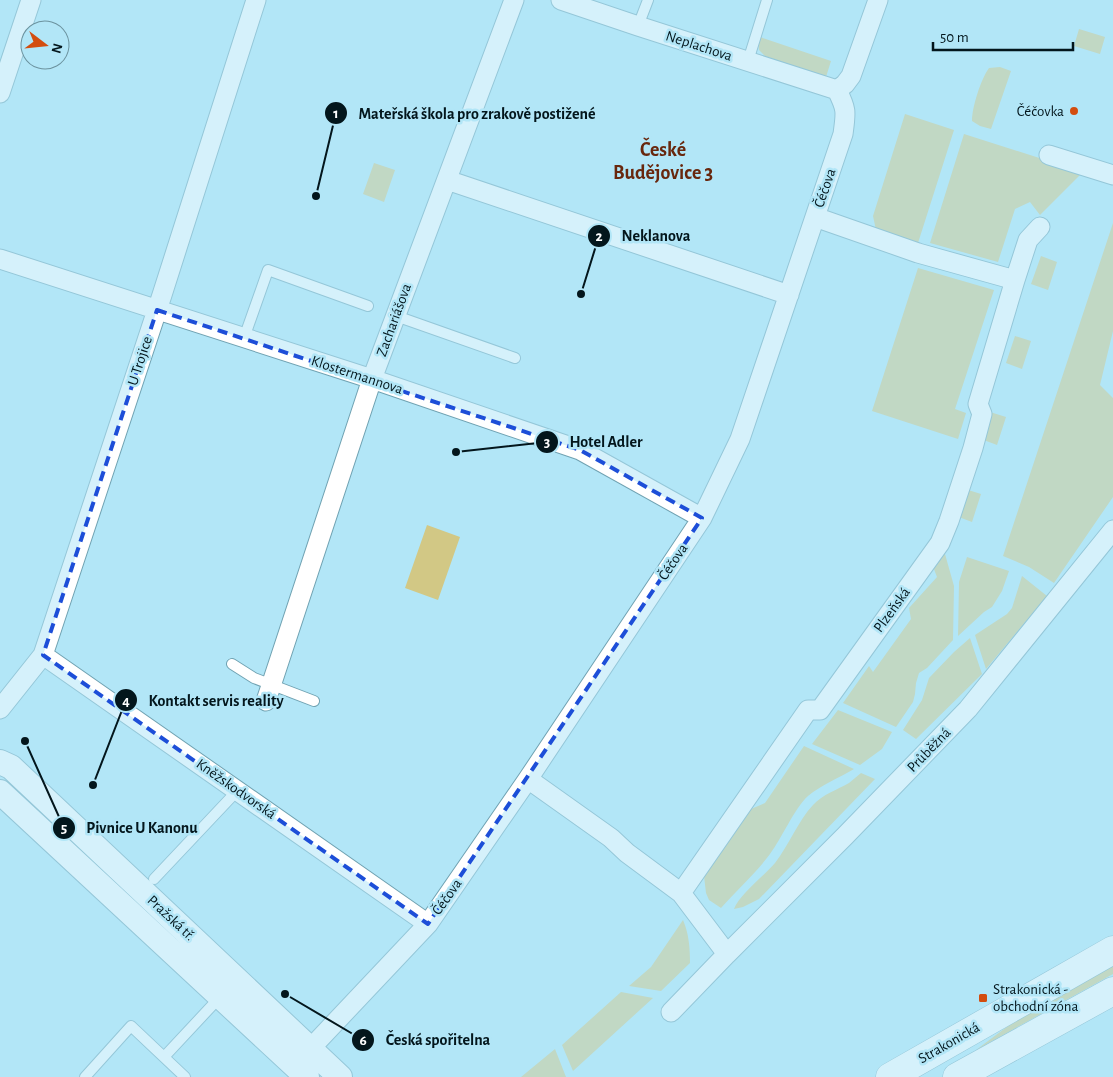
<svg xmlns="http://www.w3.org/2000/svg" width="1113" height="1077" viewBox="0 0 1113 1077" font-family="'Alegreya Sans',sans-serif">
<rect width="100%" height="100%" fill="#b2e6f7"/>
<path fill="#d2c885" d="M 1079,29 L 1105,37 L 1100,54 L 1074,46 Z
M 760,37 L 831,61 L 826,77 L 765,56 L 759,50 L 758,42 Z
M 1000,67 L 1011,71 L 991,129 L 980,126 L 972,121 C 972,107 981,79 989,68 Z
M 905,114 L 954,130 L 918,243 L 876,230 L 873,216 Z
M 964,134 L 1083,172 L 1040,215 L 1030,202 L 1015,209 L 998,262 L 930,243 Z
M 374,163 L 395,170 L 384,202 L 363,194 Z
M 1113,223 L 1113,331 L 1100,385 L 1113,398 L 1113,497 L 1054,583 L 1029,567 L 1003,556 Z
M 1041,256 L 1057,262 L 1048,290 L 1031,284 Z
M 918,268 L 994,290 L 955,409 L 966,413 L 958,439 L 872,411 Z
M 1015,336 L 1031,341 L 1022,369 L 1006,363 Z
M 990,412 L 1006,417 L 997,445 L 981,439 Z
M 965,489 L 981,494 L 972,522 L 956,516 Z
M 427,525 L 460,537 L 438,600 L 405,588 Z
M 942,551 L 945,554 L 954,586 L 953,640 L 927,668 L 919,673 L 916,683 L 915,694 L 913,702 L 896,727 L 843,703 L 869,666 L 873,672 L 911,619 L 909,608 L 937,577 L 932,564 Z
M 967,557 L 1009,571 L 1002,591 L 992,607 L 984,612 L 958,636 L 959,582 Z
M 1022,576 L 1047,596 L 986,669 L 975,635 L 1007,614 L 1012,608 Z
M 970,638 L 982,674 L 916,739 L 903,730 L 922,700 L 929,678 L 954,652 Z
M 838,710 L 892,732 L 882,749 L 860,765 L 812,744 Z
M 804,746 L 854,769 C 839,778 821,785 808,796 C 794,809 782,838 770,854 C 756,873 737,890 721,908 L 709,900 L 706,893 L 704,876 L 708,863 L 744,812 L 765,803 Z
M 861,773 L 875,779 L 759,899 L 743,907 L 734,909 C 739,895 764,876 775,863 C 789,845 798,821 813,805 C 823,794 837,790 849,783 C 853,780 857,776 861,773 Z
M 683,920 C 689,934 690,948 690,963 L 661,991 L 629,986 L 651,967 Z
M 1113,963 L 1113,974 L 976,1050 L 1016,1020 Z
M 621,992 L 653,998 L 573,1071 L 562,1045 Z
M 555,1049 L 566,1077 L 521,1077 Z"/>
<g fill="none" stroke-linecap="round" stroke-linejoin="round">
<g stroke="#70a2b2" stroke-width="12">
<path id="service" d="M 638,26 L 648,0
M 748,61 L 767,0
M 396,316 L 515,358
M 244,338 L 268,270 L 368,306
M 232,664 L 254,678 L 314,701
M 154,879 L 237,791
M 164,1057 L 220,997
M 85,1077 L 131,1026 L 185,1077"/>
</g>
<g stroke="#70a2b2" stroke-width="21">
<path id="minor" d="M 561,0 L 638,26 L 837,90
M 0,93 L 31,0
M 1049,155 L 1113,175
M 447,180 L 789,295
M 0,259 L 372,379 L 580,450 L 702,518
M 1015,280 L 1028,240 L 1040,227
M 43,655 L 428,924
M 266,701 L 372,379 L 514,0
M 0,709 L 43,655 L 48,640 L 162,295 L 256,0
M 528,779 L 611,838 L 627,853 L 681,893 L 727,954 L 845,836 L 968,709 L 1113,530
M 681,893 L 808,710 L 820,710 L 940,543 L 949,521 L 973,448 L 982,414 L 978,404 L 1015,280 L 918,253 L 815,217
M 671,1012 L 727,954
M 310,1049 L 428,924 L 528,779 L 702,518 L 740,439 L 843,134 C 846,112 847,110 837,90 L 845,84 L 851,76 L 878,0"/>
</g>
<g stroke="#70a2b2" stroke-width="26">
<path id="tertiary" d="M 0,762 L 11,767 L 340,1077
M 0,792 L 307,1077"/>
</g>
<g stroke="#70a2b2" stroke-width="29">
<path id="primary" d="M 890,1077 L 1113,950
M 957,1077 L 1113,991"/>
</g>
<use href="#service" stroke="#fff" stroke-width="10"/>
<use href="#minor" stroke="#fff" stroke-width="19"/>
<use href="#tertiary" stroke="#fff" stroke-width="24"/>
<use href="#primary" stroke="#fff" stroke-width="28"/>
</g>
<path d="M0 0H1113V1077H0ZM 157,310 L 580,450 L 702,518 L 428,924 L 43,655 Z" fill="#b2e6f7" fill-opacity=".55" fill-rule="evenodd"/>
<path fill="none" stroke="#1d4ed8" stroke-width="4" stroke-dasharray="10 6" stroke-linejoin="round" d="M 157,310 L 580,450 L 702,518 L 428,924 L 43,655 Z"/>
<g fill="#d34d0f" stroke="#b2e6f7" stroke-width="2">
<circle cx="1074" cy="111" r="5"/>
<rect x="978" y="993" width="10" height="10" rx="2.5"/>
</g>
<g text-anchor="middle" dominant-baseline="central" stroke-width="5" stroke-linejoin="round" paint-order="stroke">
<g font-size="15" fill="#03161c" stroke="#b2e6f7">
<text transform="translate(699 46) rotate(18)">Neplachova</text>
<text transform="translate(825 188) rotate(-71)">Čéčova</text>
<text transform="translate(394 320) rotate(-70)">Zachariášova</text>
<text transform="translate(140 361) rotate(-72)">U Trojice</text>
<text transform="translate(357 375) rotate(18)">Klostermannova</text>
<text transform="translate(673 562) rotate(-56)">Čéčova</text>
<text transform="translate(892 610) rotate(-54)">Plzeňská</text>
<text transform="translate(929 750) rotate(-46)">Průběžná</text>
<text transform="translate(236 789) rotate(35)">Kněžskodvorská</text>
<text transform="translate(447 897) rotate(-55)">Čéčova</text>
<text transform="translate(171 918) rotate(43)">Pražská tř.</text>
<text transform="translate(949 1043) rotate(-30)">Strakonická</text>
</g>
<g font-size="15" fill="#03161c" stroke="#b2e6f7" text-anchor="end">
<text x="1064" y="111">Čéčovka</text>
<text x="993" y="989" text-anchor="start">Strakonická -<tspan x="993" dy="17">obchodní zóna</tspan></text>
</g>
<g font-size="20" font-weight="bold" fill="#68270d" stroke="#b2e6f7">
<text x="663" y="150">České<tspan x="663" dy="23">Budějovice 3</tspan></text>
</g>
</g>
<path fill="none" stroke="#03161c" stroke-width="2" d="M316 196L336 113M581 294L599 236M456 452L547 442M93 785L126 700M25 741L64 828M285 994L363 1040"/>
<g fill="#03161c" stroke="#b2e6f7" stroke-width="2">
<circle cx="316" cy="196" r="5"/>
<circle cx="581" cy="294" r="5"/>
<circle cx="456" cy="452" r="5"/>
<circle cx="93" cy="785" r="5"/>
<circle cx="25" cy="741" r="5"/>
<circle cx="285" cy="994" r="5"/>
<circle cx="336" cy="113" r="12"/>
<circle cx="599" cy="236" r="12"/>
<circle cx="547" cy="442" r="12"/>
<circle cx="126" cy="700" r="12"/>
<circle cx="64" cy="828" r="12"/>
<circle cx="363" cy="1040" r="12"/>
</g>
<g font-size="15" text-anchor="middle" font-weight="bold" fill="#fff">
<text x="336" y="118">1</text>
<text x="599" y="241">2</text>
<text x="547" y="447">3</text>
<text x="126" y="706">4</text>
<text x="64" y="833">5</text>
<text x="363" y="1045">6</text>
</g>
<g font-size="16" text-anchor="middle" font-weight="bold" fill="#03161c" stroke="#b2e6f7" stroke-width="5" stroke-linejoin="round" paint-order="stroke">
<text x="477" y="119">Mateřská škola pro zrakově postižené</text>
<text x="656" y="241">Neklanova</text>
<text x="606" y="447">Hotel Adler</text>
<text x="216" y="706">Kontakt servis reality</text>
<text x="142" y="833">Pivnice U Kanonu</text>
<text x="438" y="1045">Česká spořitelna</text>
</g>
<g transform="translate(45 45) rotate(106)"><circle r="24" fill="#b2e6f7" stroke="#6c939f"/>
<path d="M0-4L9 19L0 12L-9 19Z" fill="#d34d0f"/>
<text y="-8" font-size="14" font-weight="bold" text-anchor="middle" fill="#03161c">N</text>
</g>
<path d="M933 42v8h140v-8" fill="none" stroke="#03161c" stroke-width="2.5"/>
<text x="940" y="42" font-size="15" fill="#03161c" stroke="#b2e6f7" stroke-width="4" paint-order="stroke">50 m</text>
</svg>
